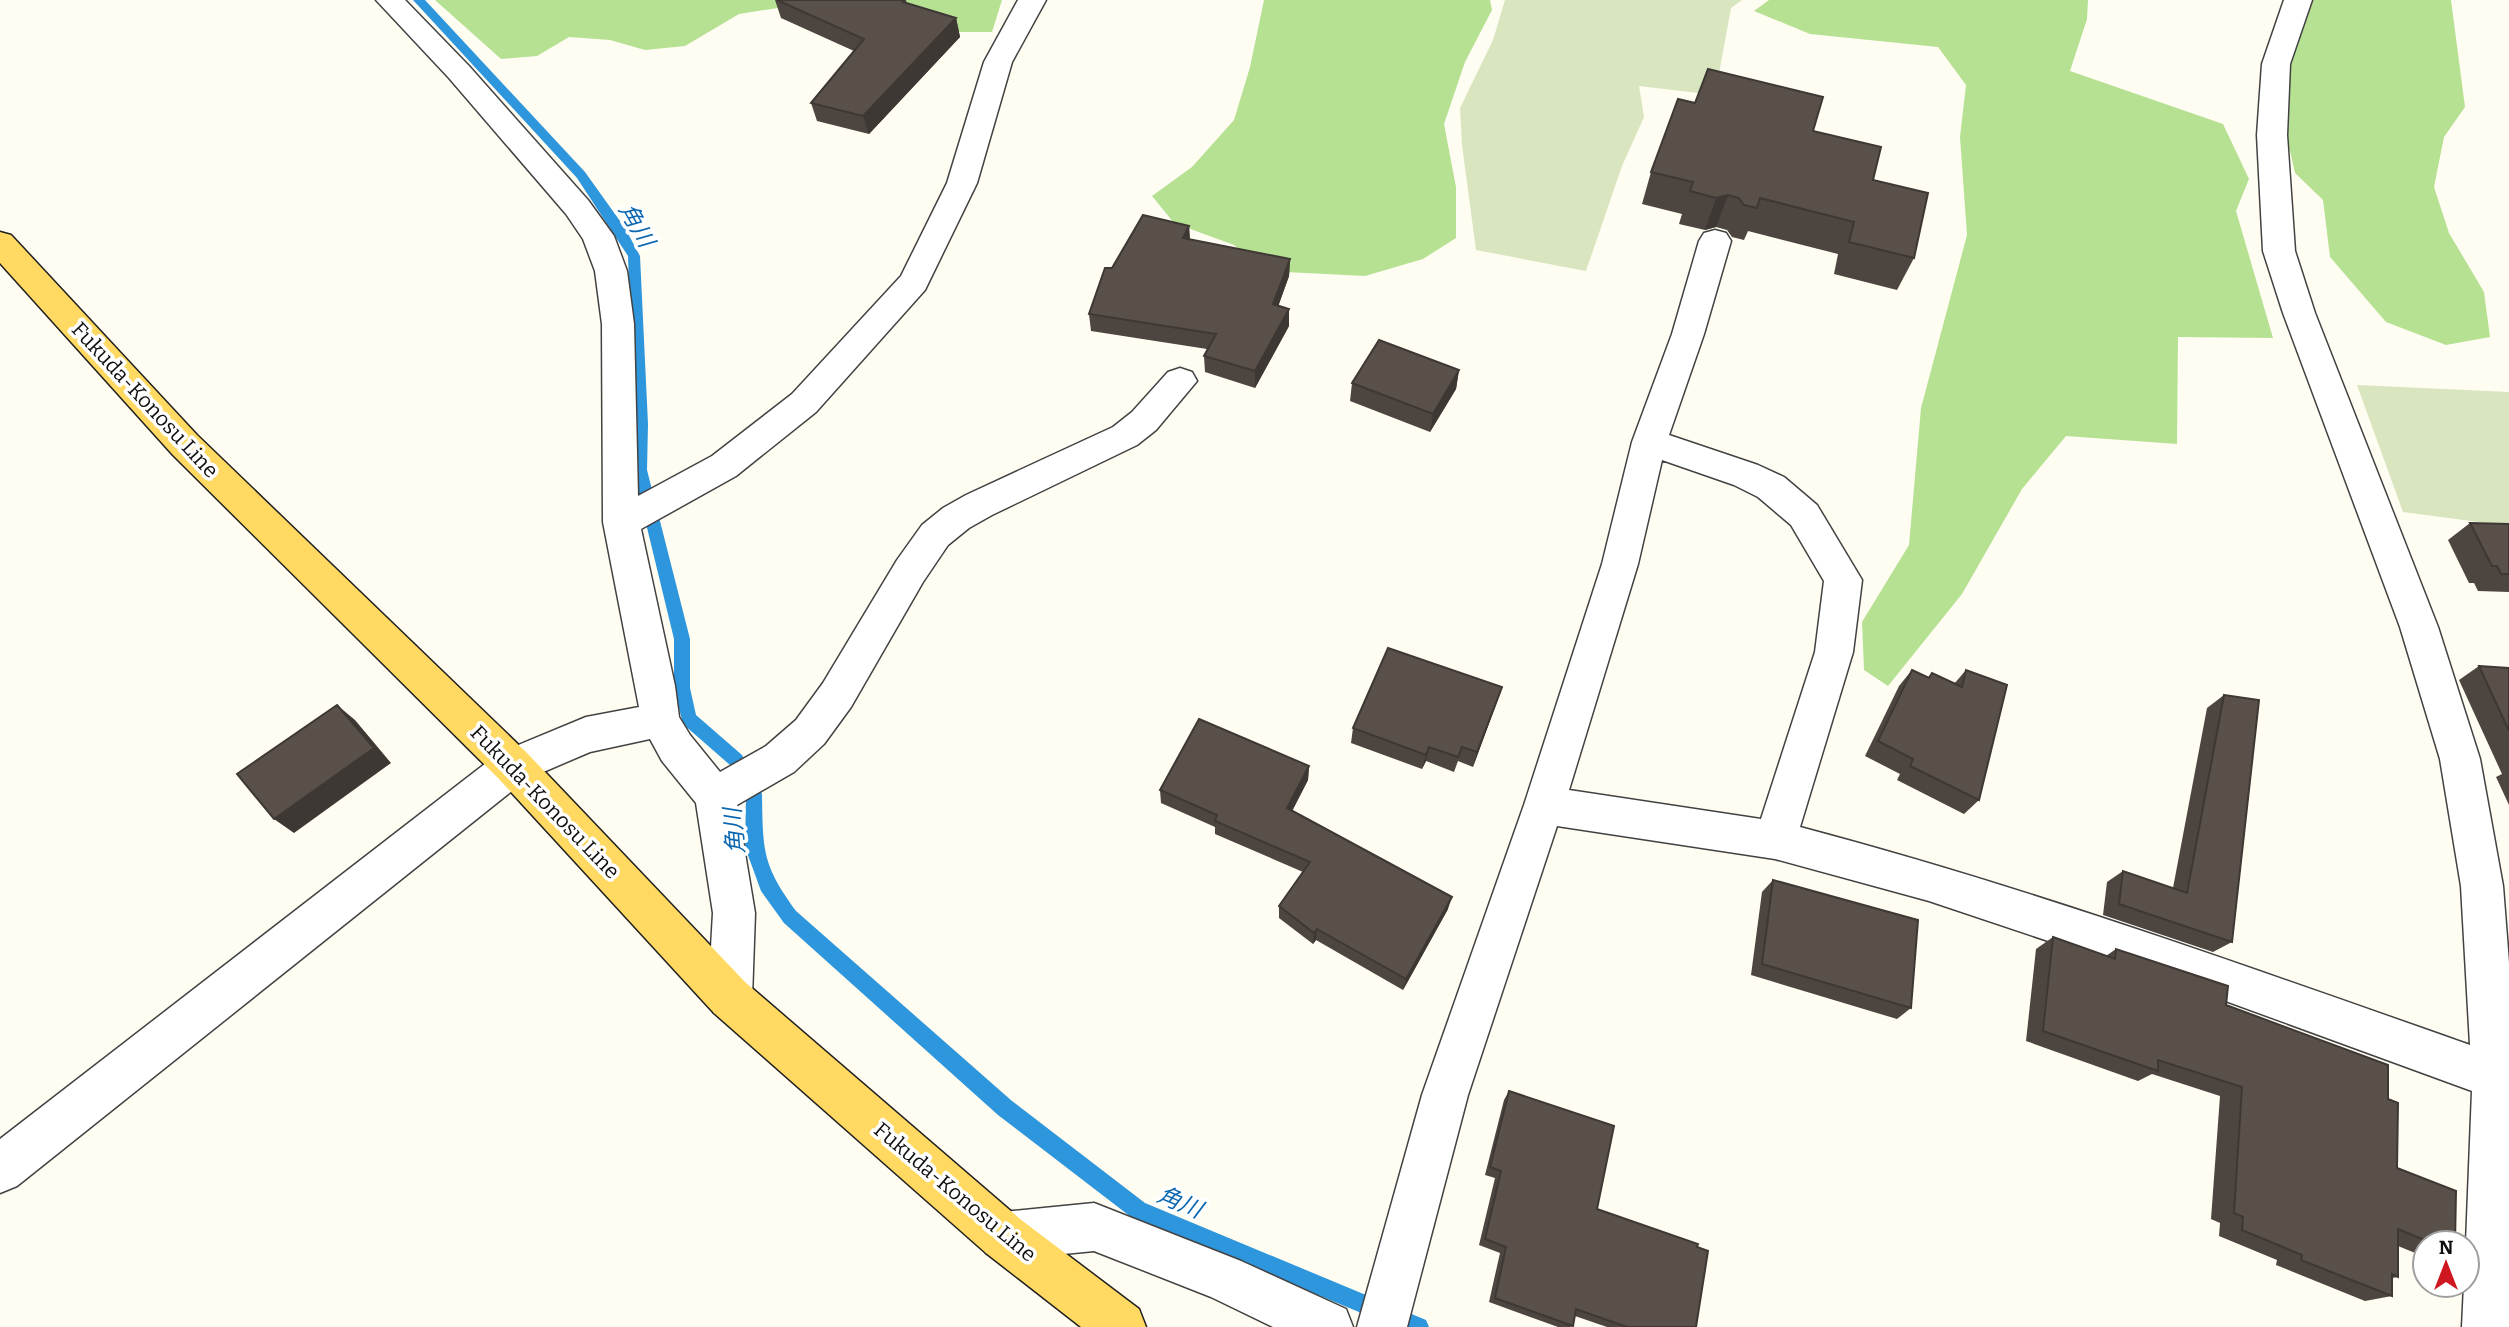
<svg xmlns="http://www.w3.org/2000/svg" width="2509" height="1327" viewBox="0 0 2509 1327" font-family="Bitter,'Noto Sans JP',serif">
<rect width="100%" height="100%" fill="#fffcf1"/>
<path fill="#b6e193" d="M 435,0 L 1002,0 L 992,32 L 951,32 L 809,3 L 739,14 L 685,46 L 645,50 L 610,40 L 569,37 L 537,56 L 501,59 Z
M 1264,0 L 1490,0 L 1492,10 L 1465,62 L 1444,124 L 1456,187 L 1456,238 L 1423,259 L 1365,276 L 1263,271 L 1234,245 L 1174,223 L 1152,196 L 1192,167 L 1234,120 L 1250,67 Z
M 1769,0 L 2088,0 L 2087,19 L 2070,71 L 2223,124 L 2249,179 L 2236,211 L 2273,338 L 2178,337 L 2177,444 L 2066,436 L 2022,489 L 1962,594 L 1888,686 L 1864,670 L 1862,622 L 1909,545 L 1921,408 L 1967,235 L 1960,137 L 1966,85 L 1938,47 L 1810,34 L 1754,11 Z
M 2284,0 L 2451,0 L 2465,107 L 2444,137 L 2434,187 L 2449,233 L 2484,292 L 2490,337 L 2446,345 L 2386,322 L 2330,257 L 2323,200 L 2295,173 L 2286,133 L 2288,69 Z"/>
<path fill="#d8e5be" d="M 1505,0 L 1742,0 L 1731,8 L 1715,95 L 1639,86 L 1644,117 L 1622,166 L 1586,271 L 1476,250 L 1462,145 L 1460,108 L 1493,40 Z
M 2357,385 L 2509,392 L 2509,526 L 2403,512 Z"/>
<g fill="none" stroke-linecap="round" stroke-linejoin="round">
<path fill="#2e96dc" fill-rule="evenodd" d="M 413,0 L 425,0 L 585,172 L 625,228 L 640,256 L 648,424 L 647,470 L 690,639 L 690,688 L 696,715 L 742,755 L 760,789 L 762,794 C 763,851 762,864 796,911 L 1012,1101 L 1145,1203 L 1426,1320 L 1429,1327 L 1395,1327 L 1131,1217 L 998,1115 L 784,923 L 761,891 L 745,847 L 746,795 L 730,765 L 683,724 L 674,688 L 674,639 L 633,470 L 634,424 L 628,256 L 577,178 Z"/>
<g stroke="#424242" stroke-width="3">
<path id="minor" d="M 376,0 L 405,0 L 469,66 L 588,200 L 614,236 L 627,271 L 634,324 L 638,496 L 712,456 L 792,394 L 901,276 L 947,183 L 984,62 L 1018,0 L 1046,0 L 1012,62 L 977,183 L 925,290 L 816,412 L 736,476 L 641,529 L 675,686 L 679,717 L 690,735 L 720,772 L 766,746 L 796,720 L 823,683 L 897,560 L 922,525 L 943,508 L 966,495 L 1113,427 L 1132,412 L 1168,372 L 1180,368 L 1192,372 L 1197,381 L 1156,430 L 1137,445 L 992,515 L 969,528 L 948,545 L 923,582 L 851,707 L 824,744 L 794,772 L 737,805 L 755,913 L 752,998 L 746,1013 L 730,1020 L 714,1013 L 708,998 L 713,913 L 696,803 L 662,761 L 650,739 L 590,752 L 527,779 L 17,1186 L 0,1193 L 0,1139 L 499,753 L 586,717 L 639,707 L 603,522 L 602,324 L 595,271 L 583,239 L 566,214 L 449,78 Z
M 2284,0 L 2312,0 L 2290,64 L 2287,135 L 2295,251 L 2315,313 L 2438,627 L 2480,759 L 2503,886 L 2509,963 L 2509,1327 L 2462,1327 L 2464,1285 L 2467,1285 L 2466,1243 L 2472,1091 L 2212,996 L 1929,901 L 1775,859 L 1557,826 L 1468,1095 L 1407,1327 L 1357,1327 L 1422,1095 L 1524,805 L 1602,564 L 1632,442 L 1672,334 L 1699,241 L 1704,233 L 1715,230 L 1726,233 L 1731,241 L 1704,334 L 1669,435 L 1758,465 L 1784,477 L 1817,505 L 1862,580 L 1853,652 L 1800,827 C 2027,887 2249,967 2470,1045 L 2461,886 L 2440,759 L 2400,627 L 2283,313 L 2263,251 L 2257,135 L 2262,64 ZM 1662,460 L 1734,485 L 1758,497 L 1791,525 L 1824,581 L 1815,652 L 1761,819 L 1569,790 L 1638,564 Z
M 1094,1203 L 1241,1261 L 1346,1309 L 1353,1327 L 1273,1327 L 1211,1297 L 1094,1251 L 1003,1260 L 986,1253 L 979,1236 L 986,1219 L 1003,1212 Z"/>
</g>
<g stroke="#202020" stroke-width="3">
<path id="major" d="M 0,232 L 11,235 L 197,435 L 527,753 L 746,983 L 1020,1219 L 1139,1309 L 1146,1327 L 1081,1327 L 986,1253 L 714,1013 L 499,779 L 173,455 L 0,263 Z"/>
</g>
<use href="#minor" fill="#fff" fill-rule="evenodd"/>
<use href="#major" fill="#ffd961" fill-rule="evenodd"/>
</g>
<path fill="#4d4540" d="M 775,0 L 904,0 L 905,1 L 906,3 L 956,18 L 960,37 L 869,134 L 817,121 L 811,103 L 854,51 L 781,18 Z
M 1813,131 L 1873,180 L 1914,258 L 1897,290 L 1834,274 L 1838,254 L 1748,231 L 1744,240 L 1732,237 L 1727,230 L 1716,227 L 1705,230 L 1679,224 L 1682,214 L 1642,204 L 1651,172 Z
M 1189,226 L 1190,240 L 1290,259 L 1289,276 L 1278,306 L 1289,309 L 1289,326 L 1255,388 L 1205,372 L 1204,356 L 1207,349 L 1091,331 L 1089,314 L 1112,268 Z
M 1459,370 L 1456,389 L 1430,432 L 1350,401 L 1352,383 Z
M 2470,523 L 2509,524 L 2509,592 L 2478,591 L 2474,583 L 2469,583 L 2448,540 Z
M 2479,666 L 2509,668 L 2509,805 L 2496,777 L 2502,774 L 2459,680 Z
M 1912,670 L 1928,678 L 1932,673 L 1954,684 L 1966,670 L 1979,800 L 1964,814 L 1897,780 L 1900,774 L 1865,756 L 1899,686 Z
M 1502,687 L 1473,767 L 1458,761 L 1454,772 L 1426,761 L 1422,769 L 1351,743 L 1353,728 Z
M 2224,695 L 2232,942 L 2213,952 L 2103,915 L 2107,882 L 2123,871 L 2173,888 L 2207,708 Z
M 1309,766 L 1308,780 L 1292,811 L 1448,909 L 1403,990 L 1316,940 L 1313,944 L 1279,918 L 1279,906 L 1303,872 L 1215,834 L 1215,827 L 1161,803 L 1160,790 Z
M 1773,880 L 1911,1008 L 1897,1019 L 1751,975 L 1762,892 Z
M 2053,937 L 2106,956 L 2116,949 L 2226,1005 L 2388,1099 L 2397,1168 L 2455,1243 L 2425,1243 L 2425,1257 L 2398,1246 L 2398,1277 L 2392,1278 L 2392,1296 L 2365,1301 L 2276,1265 L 2277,1260 L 2219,1236 L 2220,1223 L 2211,1219 L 2220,1096 L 2152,1074 L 2138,1081 L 2026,1041 L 2036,949 Z
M 1509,1091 L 1597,1209 L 1696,1327 L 1607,1327 L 1575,1316 L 1573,1326 L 1570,1327 L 1558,1327 L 1489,1302 L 1500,1253 L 1479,1245 L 1495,1178 L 1485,1175 L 1504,1100 Z"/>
<path fill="#3e3834" d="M 956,18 L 960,37 L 869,134 L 863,116 Z
M 1728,195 L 1716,227 L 1705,230 L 1716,198 Z
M 1189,226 L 1190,244 L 1183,238 Z
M 1290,259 L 1289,276 L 1273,321 L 1273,304 Z
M 1289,309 L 1289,326 L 1255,388 L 1255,371 Z
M 1459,370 L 1456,389 L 1430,432 L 1433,414 Z
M 1502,687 L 1497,702 L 1473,767 L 1477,752 Z
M 337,705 L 355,720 L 391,763 L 294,833 L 274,819 Z
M 1429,747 L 1426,761 L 1422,769 L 1426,755 Z
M 1309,766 L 1308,780 L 1287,821 L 1287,808 Z
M 1452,897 L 1448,909 L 1403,990 L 1406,979 Z
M 1317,929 L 1316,940 L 1313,944 L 1314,933 Z"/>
<path fill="#59504a" stroke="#3e3834" stroke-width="2" d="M 777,0 L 904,0 L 905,1 L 903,2 L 956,18 L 863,116 L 811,103 L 864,39 Z
M 1708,69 L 1823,97 L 1813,131 L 1881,147 L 1873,180 L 1928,193 L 1914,258 L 1849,242 L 1854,222 L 1760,198 L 1757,208 L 1744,205 L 1739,198 L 1728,195 L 1716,198 L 1690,191 L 1693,182 L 1651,172 L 1678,99 L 1695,103 Z
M 1143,215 L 1189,226 L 1183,238 L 1290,259 L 1273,304 L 1289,309 L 1255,371 L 1204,356 L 1216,334 L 1089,314 L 1105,268 L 1112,268 Z
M 1379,340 L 1459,370 L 1433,414 L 1352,383 Z
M 2470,523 L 2509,524 L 2509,574 L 2501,574 L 2497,566 L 2492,566 Z
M 1388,648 L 1502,687 L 1477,752 L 1462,747 L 1458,757 L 1429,747 L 1426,755 L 1353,728 Z
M 2479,666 L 2509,668 L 2509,731 Z
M 1912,670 L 1929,678 L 1932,673 L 1962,687 L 1966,670 L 2007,685 L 1979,800 L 1910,766 L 1913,759 L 1878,741 Z
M 2224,695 L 2259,700 L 2232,942 L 2119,904 L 2123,871 L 2187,893 Z
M 337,705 L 374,748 L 274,819 L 237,774 Z
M 1199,719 L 1309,766 L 1287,808 L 1452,897 L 1406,979 L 1317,929 L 1314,933 L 1279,906 L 1310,862 L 1215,821 L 1217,815 L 1160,790 Z
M 1773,880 L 1918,920 L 1911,1008 L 1762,964 Z
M 2053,937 L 2115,959 L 2116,949 L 2228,986 L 2226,1005 L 2388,1065 L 2388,1099 L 2398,1103 L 2397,1168 L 2456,1191 L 2455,1243 L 2432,1243 L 2398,1229 L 2398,1277 L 2392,1274 L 2392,1296 L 2301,1260 L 2302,1255 L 2242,1230 L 2243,1217 L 2234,1213 L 2242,1087 L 2158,1060 L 2158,1071 L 2043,1031 Z
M 1509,1091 L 1614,1126 L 1597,1209 L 1698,1244 L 1697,1247 L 1708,1251 L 1696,1327 L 1627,1327 L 1576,1309 L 1573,1326 L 1495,1298 L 1506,1247 L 1485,1239 L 1501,1171 L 1490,1167 Z"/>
<g text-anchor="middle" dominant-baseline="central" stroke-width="7" stroke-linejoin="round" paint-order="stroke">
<g font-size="21" fill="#0f0f0f" stroke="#fff">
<text transform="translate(145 400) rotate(47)">Fukuda-Konosu Line</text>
<text transform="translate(545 802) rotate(46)">Fukuda-Konosu Line</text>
<text transform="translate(955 1192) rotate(40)">Fukuda-Konosu Line</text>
</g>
<g font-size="23" font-style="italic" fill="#0a66af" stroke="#fff">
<text transform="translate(637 225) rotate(60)">角川</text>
<text transform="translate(734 831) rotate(-95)">角川</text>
<text transform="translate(1180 1202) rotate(23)">角川</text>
</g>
</g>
<g transform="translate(2446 1264)"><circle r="33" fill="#ffffff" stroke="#9f9f9f" stroke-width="2"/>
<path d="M0-5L12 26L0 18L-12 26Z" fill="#cf171f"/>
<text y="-10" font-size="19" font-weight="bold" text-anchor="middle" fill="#0f0f0f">N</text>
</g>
</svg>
